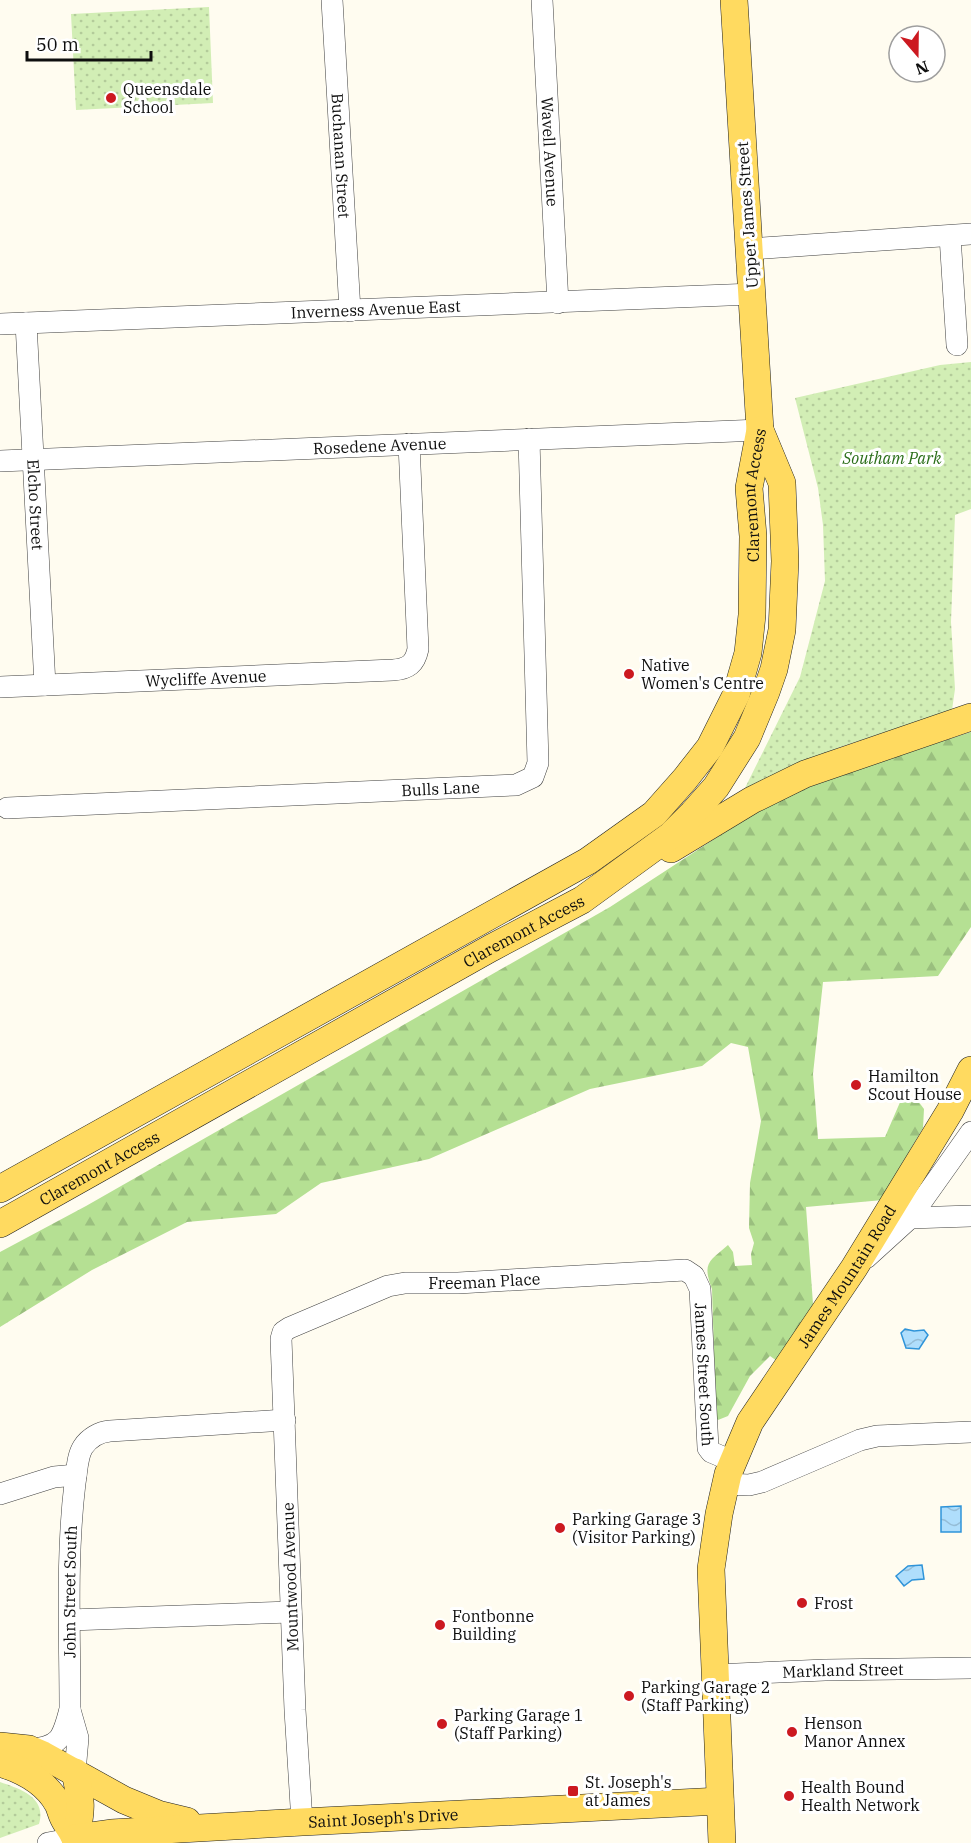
<svg xmlns="http://www.w3.org/2000/svg" width="971" height="1843" viewBox="0 0 971 1843" font-family="'IBM Plex Serif',serif">
<defs>
<pattern id="green-dots" width="8" height="8" patternUnits="userSpaceOnUse" patternTransform="scale(1.5)"><rect width="8" height="8" fill="#d2eeb5"/><path d="M2 2h.1M6 6h.1" fill="none" stroke="#b3cb9a" stroke-width="1.8" stroke-linecap="round"/></pattern>
<pattern id="forest-firs" width="22" height="20" patternUnits="userSpaceOnUse" patternTransform="scale(1.5)"><rect width="22" height="20" fill="#b5e093"/><path d="M5 1l3.5 6h-7zM16 11l3.5 6h-7z" fill="#9abf7e"/></pattern>
<pattern id="water-waves" width="16" height="10" patternUnits="userSpaceOnUse" patternTransform="scale(1.5)"><rect width="16" height="10" fill="#afdefc"/><path d="M0 5q4-4 8 0t8 0" fill="none" stroke="#95bdd7"/></pattern>
</defs>
<rect width="100%" height="100%" fill="#fffcf0"/>
<path fill="url(#green-dots)" d="M 209,7 L 213,103 L 76,110 L 71,14 Z
M 971,362 L 971,509 L 955,515 L 951,622 L 955,689 L 952,710 L 840,747 L 745,788 L 800,677 L 825,581 L 823,525 L 818,488 L 795,398 L 940,365 Z
M 0,1782 C 20,1789 47,1797 39,1824 L 0,1838 Z"/>
<path fill="url(#forest-firs)" d="M 971,732 L 971,927 L 938,976 L 823,982 L 813,1074 L 818,1139 L 885,1137 L 904,1093 L 918,1101 L 924,1109 L 923,1128 L 897,1172 L 883,1200 L 806,1207 L 813,1304 L 777,1361 L 770,1356 L 750,1376 L 728,1416 L 718,1420 L 716,1418 L 712,1289 C 702,1262 709,1262 728,1245 L 733,1252 L 735,1266 L 752,1265 L 751,1254 L 754,1243 L 749,1228 L 750,1183 L 761,1121 L 748,1047 L 731,1043 L 702,1066 L 590,1089 L 429,1159 L 321,1183 L 276,1214 L 187,1222 L 92,1270 L 0,1327 L 0,1252 L 86,1206 L 610,907 L 745,819 L 788,796 L 840,774 Z"/>
<path fill="url(#water-waves)" stroke="#2f94d9" stroke-width="1.5" d="M 905,1329 L 914,1331 L 924,1330 L 928,1335 L 919,1349 L 906,1348 L 901,1333 Z
M 961,1506 L 961,1532 L 941,1532 L 941,1507 Z
M 922,1565 L 924,1579 L 912,1580 L 904,1586 L 896,1576 L 908,1566 Z"/>
<g fill="none" stroke-linecap="round" stroke-linejoin="round">
<g stroke="#414141" stroke-width="22">
<g id="minor">
<path id="s1" d="M 332,0 L 350,311"/>
<path id="s2" d="M 542,0 L 558,303"/>
<path d="M 950,236 L 957,345"/>
<path d="M 749,249 L 971,234"/>
<path id="s3" d="M 26,323 L 45,685"/>
<path id="s4" d="M 0,324 L 753,294"/>
<path id="s5" d="M 0,461 L 760,430"/>
<path id="s6" d="M 0,687 L 393,670 C 408,669 415,664 418,649 L 409,444"/>
<path id="s7" d="M 7,808 L 516,785 L 533,777 L 538,763 L 529,439"/>
<path d="M 910,1218 L 971,1216"/>
<path d="M 866,1258 L 910,1218 L 971,1132"/>
<path d="M 725,1484 L 749,1485 L 762,1482 L 860,1440 L 877,1436 L 971,1432"/>
<path d="M 0,1494 L 54,1477 L 76,1475"/>
<path d="M 70,1620 L 291,1612"/>
<path id="s8" d="M 715,1675 L 825,1670 L 971,1668"/>
<path d="M 70,1710 L 78,1738 L 75,1772"/>
<path id="s9" d="M 29,1749 C 60,1748 63,1737 70,1709 C 70,1634 66,1557 75,1483 C 77,1472 77,1456 83,1447 C 89,1438 99,1432 110,1431 L 285,1420"/>
<path id="s10" d="M 302,1822 L 295,1710 L 281,1339 L 283,1332 L 289,1328 L 388,1286 L 405,1283 L 458,1283 L 685,1270 L 694,1276 L 700,1289 L 708,1448 L 711,1452 L 732,1461"/>
<path d="M 48,1843 L 75,1838"/>
</g>
</g>
<g stroke="#1f1f1f" stroke-width="28">
<g id="major">
<path d="M 671,849 L 752,800 L 805,774 L 971,717"/>
<path id="s11" d="M 0,1189 L 588,861 L 654,814 L 685,779 L 710,747 L 736,695 L 748,653 L 752,615 L 753,536 L 749,488 L 760,430 L 734,0"/>
<path id="s12" d="M 0,1224 L 491,948 L 582,900 L 670,836 L 693,813 L 716,787 L 747,738 L 766,692 L 774,669 L 782,630 L 785,561 L 782,483 L 760,430"/>
<path d="M 0,1746 L 29,1749 L 43,1755 L 124,1800 L 158,1814 L 187,1821"/>
<path d="M 0,1763 C 23,1770 46,1782 58,1804 C 60,1808 61,1813 63,1817 C 67,1826 75,1833 76,1843"/>
<path d="M 75,1772 C 81,1799 83,1810 75,1838"/>
<path id="s13" d="M 75,1838 L 111,1833 L 302,1822 L 720,1801"/>
<path id="s14" d="M 722,1843 L 711,1569 L 719,1514 L 728,1474 L 750,1422 L 854,1268 L 950,1111 L 971,1070"/>
</g>
</g>
<use href="#minor" stroke="#fff" stroke-width="21"/>
<use href="#major" stroke="#ffda60" stroke-width="27"/>
</g>
<g fill="#cc1920" stroke="#fff" stroke-width="2">
<circle cx="111" cy="98" r="6"/>
<circle cx="629" cy="674" r="6"/>
<circle cx="856" cy="1085" r="6"/>
<circle cx="560" cy="1528" r="6"/>
<circle cx="802" cy="1603" r="6"/>
<circle cx="440" cy="1625" r="6"/>
<circle cx="629" cy="1696" r="6"/>
<circle cx="442" cy="1724" r="6"/>
<circle cx="792" cy="1732" r="6"/>
<rect x="567" y="1785" width="12" height="12" rx="3"/>
<circle cx="789" cy="1796" r="6"/>
</g>
<g text-anchor="middle" dominant-baseline="central" stroke-width="6" stroke-linejoin="round" paint-order="stroke">
<g font-size="16" fill="#0e0e0e" stroke="#fff" text-anchor="start">
<text x="123" y="89">Queensdale<tspan x="123" dy="18">School</tspan></text>
<text x="641" y="665">Native<tspan x="641" dy="18">Women's Centre</tspan></text>
<text x="868" y="1076">Hamilton<tspan x="868" dy="18">Scout House</tspan></text>
<text x="572" y="1519">Parking Garage 3<tspan x="572" dy="18">(Visitor Parking)</tspan></text>
<text x="814" y="1603">Frost</text>
<text x="452" y="1616">Fontbonne<tspan x="452" dy="18">Building</tspan></text>
<text x="641" y="1687">Parking Garage 2<tspan x="641" dy="18">(Staff Parking)</tspan></text>
<text x="454" y="1715">Parking Garage 1<tspan x="454" dy="18">(Staff Parking)</tspan></text>
<text x="804" y="1723">Henson<tspan x="804" dy="18">Manor Annex</tspan></text>
<text x="585" y="1782">St. Joseph's<tspan x="585" dy="18">at James</tspan></text>
<text x="801" y="1787">Health Bound<tspan x="801" dy="18">Health Network</tspan></text>
</g>
<g font-size="16" fill="#0e0e0e" stroke="#fff">
<text stroke="none"><textPath href="#s2" startOffset="152">Wavell Avenue</textPath></text>
<text stroke="none"><textPath href="#s1" startOffset="156">Buchanan Street</textPath></text>
<text transform="translate(747 215) rotate(-94)">Upper James Street</text>
<text stroke="none"><textPath href="#s4" startOffset="376">Inverness Avenue East</textPath></text>
<text stroke="none"><textPath href="#s5" startOffset="380">Rosedene Avenue</textPath></text>
<text stroke="none"><textPath href="#s3" startOffset="182">Elcho Street</textPath></text>
<text stroke="none"><textPath href="#s11" startOffset="1102">Claremont Access</textPath></text>
<text stroke="none"><textPath href="#s6" startOffset="206">Wycliffe Avenue</textPath></text>
<text stroke="none"><textPath href="#s7" startOffset="434">Bulls Lane</textPath></text>
<text stroke="none"><textPath href="#s12" startOffset="600">Claremont Access</textPath></text>
<text stroke="none"><textPath href="#s12" startOffset="114">Claremont Access</textPath></text>
<text stroke="none"><textPath href="#s14" startOffset="602">James Mountain Road</textPath></text>
<text stroke="none"><textPath href="#s10" startOffset="702">Freeman Place</textPath></text>
<text stroke="none"><textPath href="#s10" startOffset="1014">James Street South</textPath></text>
<text transform="translate(290 1577) rotate(-92)">Mountwood Avenue</text>
<text stroke="none"><textPath href="#s9" startOffset="182">John Street South</textPath></text>
<text stroke="none"><textPath href="#s8" startOffset="128">Markland Street</textPath></text>
<text stroke="none"><textPath href="#s13" startOffset="309">Saint Joseph's Drive</textPath></text>
</g>
<g font-size="16" font-style="italic" fill="#296d18" stroke="#fff">
<text x="892" y="458">Southam Park</text>
</g>
</g>
<g transform="translate(917 54) rotate(160)"><circle r="28" fill="#ffffff" stroke="#9f9f9f" stroke-width="1.5"/>
<path d="M0-4.5L10 22L0 15L-10 22Z" fill="#cc1920"/>
<text y="-9" font-size="16" font-weight="bold" text-anchor="middle" fill="#0e0e0e">N</text>
</g>
<path d="M27 51v9h124v-9" fill="none" stroke="#0e0e0e" stroke-width="3"/>
<text x="36" y="51" font-size="18" fill="#0e0e0e" stroke="#ffffff" stroke-width="4.5" paint-order="stroke">50 m</text>
</svg>
